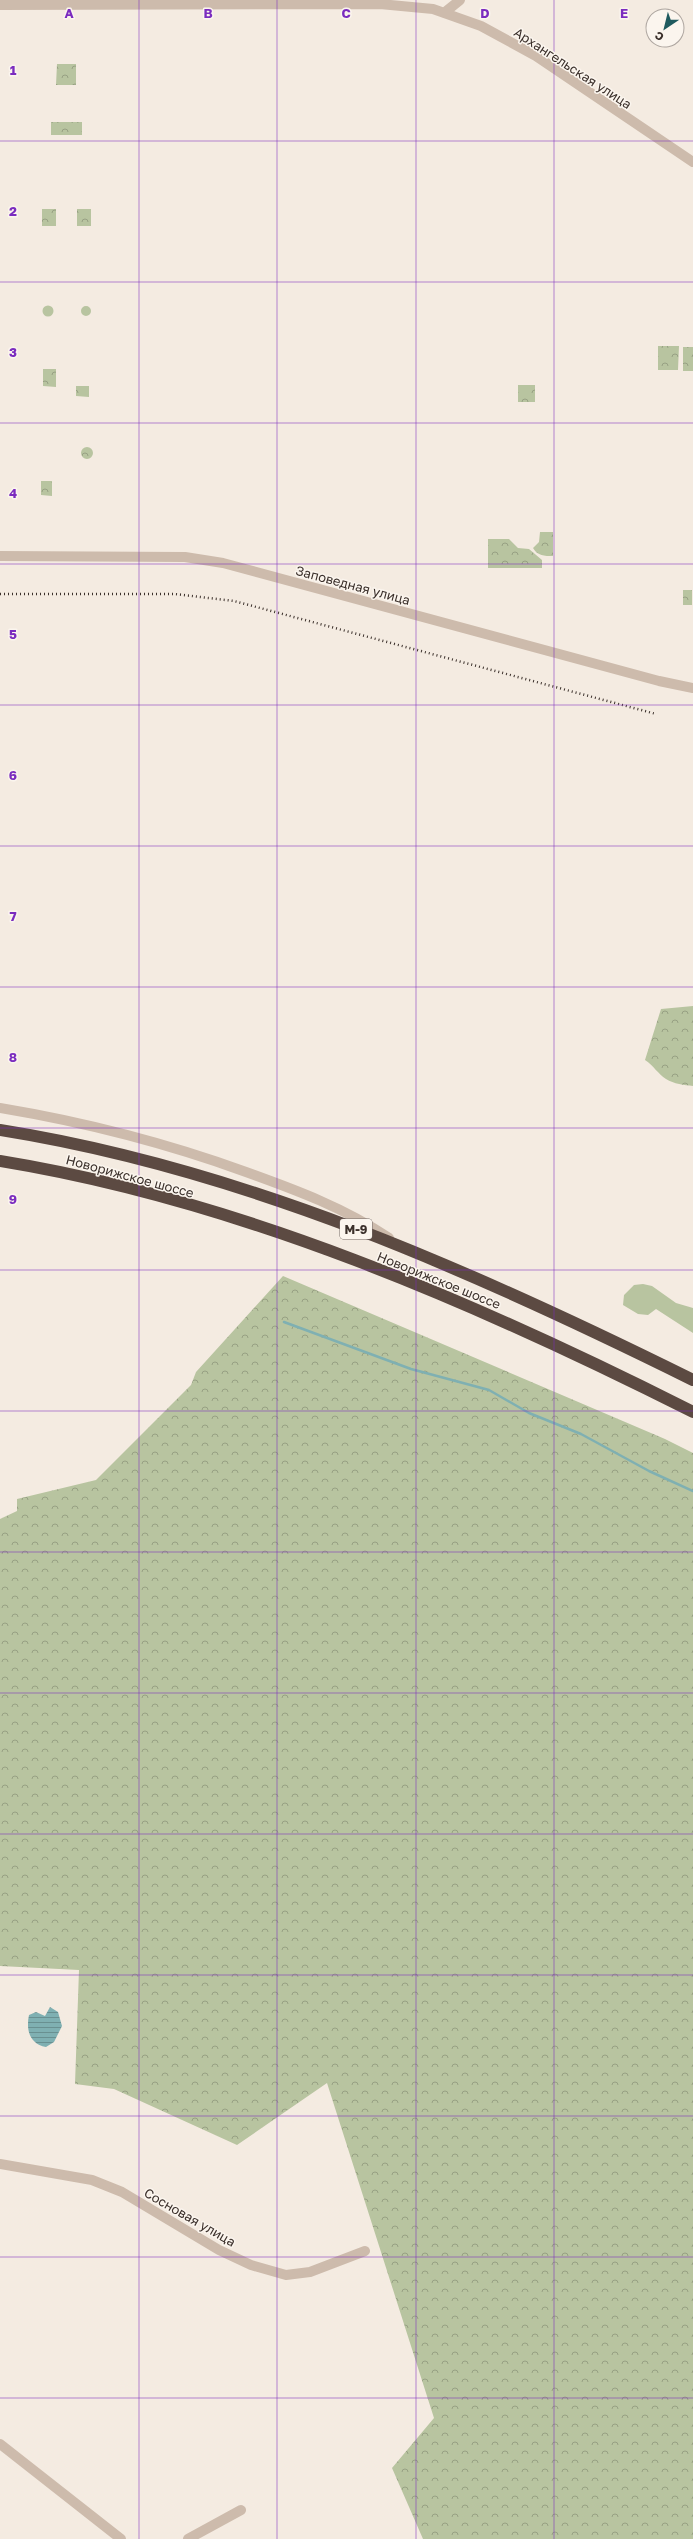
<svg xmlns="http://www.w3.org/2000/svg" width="693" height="2539" viewBox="0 0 693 2539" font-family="'Golos Text',sans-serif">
<defs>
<pattern id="forest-crowns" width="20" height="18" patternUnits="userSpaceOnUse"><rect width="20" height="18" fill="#b8c4a0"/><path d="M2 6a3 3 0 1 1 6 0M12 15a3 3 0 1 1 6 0" fill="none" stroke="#97a083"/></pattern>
<pattern id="water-rules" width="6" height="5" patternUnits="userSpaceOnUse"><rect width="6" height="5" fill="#7fb0b2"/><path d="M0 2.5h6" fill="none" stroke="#699091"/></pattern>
</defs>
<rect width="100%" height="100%" fill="#f4ebe1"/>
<path fill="#b8c4a0" d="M42.5 311a5.5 5.5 0 1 1 11 0a5.5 5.5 0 1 1-11 0Z
M81 311a5 5 0 1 1 10 0a5 5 0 1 1-10 0Z
M 643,1284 L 652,1286 L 676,1303 L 693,1308 L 693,1333 L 656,1309 L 648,1315 L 638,1314 L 623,1305 L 624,1295 L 634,1285 Z"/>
<path fill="url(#forest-crowns)" d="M 57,64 L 76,64 L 76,85 L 56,85 Z
M 51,122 L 82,122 L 82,135 L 51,135 Z
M 42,209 L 56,209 L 56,226 L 42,226 Z
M 77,209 L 91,209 L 91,226 L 77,226 Z
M 658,346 L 679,346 L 678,370 L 658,370 Z
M 683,347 L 693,347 L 693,371 L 683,371 Z
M 43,369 L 56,369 L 56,387 L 43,386 Z
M 518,385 L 535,385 L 535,402 L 518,402 Z
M 76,386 L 89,386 L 89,397 L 76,396 Z
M81 453a6 6 0 1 1 12 0a6 6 0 1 1-12 0Z
M 41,481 L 52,481 L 52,496 L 41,495 Z
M 540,532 L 553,532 L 553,556 C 544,556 538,556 533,548 L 539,542 Z
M 488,539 L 509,539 L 518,548 L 529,549 L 542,560 L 542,568 L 488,568 Z
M 683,590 L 692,590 L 692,605 L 683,605 Z
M 693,1006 L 693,1086 C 684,1085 674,1084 666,1079 C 658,1074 654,1066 645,1060 L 661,1009 Z
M 283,1276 L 665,1439 L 693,1453 L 693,2539 L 423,2539 L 392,2468 L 434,2418 L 327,2083 L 237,2145 L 114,2089 L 75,2084 L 79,1970 L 0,1966 L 0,1519 L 17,1511 L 17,1499 L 96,1480 L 191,1385 L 196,1372 Z"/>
<path fill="url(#water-rules)" d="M 50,2007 L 58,2012 L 62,2026 L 54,2042 L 46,2047 C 29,2044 26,2029 29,2015 L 36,2012 L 45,2016 Z"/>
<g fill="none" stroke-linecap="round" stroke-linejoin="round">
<path stroke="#7fb0b2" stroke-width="2.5" d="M 284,1322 L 411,1369 L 489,1390 L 529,1413 L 581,1434 L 649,1471 L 693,1491"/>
<path stroke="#cdbbac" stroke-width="10" d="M 0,5 L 380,4 L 433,9 L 481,26 L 536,56 L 693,162
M 444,13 L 460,0
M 0,556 L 185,557 L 223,563 L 659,681 L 693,688
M 0,1108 C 84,1122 166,1143 246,1172 C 296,1190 345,1208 389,1238
M 0,2164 L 92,2180 L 122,2192 L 219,2250 L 251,2265 L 286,2275 L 310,2272 L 365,2251
M 0,2444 L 121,2539
M 188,2539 L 241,2510"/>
<path stroke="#5c4a42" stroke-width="12" d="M 0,1130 C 245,1169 473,1271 693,1380
M 0,1161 C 240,1200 477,1303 693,1412"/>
<path stroke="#3b302b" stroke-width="2.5" stroke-dasharray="1 3" stroke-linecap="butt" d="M 0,594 L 175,594 L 234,601 L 656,714"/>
</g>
<path fill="none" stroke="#7b2cbf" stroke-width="1" stroke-opacity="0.55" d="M 139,0 L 139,2539M 277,0 L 277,2539M 416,0 L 416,2539M 554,0 L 554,2539M 0,141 L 693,141M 0,282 L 693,282M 0,423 L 693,423M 0,564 L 693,564M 0,705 L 693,705M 0,846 L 693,846M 0,987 L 693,987M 0,1128 L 693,1128M 0,1270 L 693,1270M 0,1411 L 693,1411M 0,1552 L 693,1552M 0,1693 L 693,1693M 0,1834 L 693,1834M 0,1975 L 693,1975M 0,2116 L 693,2116M 0,2257 L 693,2257M 0,2398 L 693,2398"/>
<g text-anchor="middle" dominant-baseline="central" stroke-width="3" stroke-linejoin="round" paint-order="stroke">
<rect fill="#fbf5ee" stroke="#756b66" stroke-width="1" x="340" y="1219" width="32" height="20" rx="3"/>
<g font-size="12" font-weight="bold" fill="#3b302b">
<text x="356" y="1229">М-9</text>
</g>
<g font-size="13" fill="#3b302b" stroke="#fbf5ee">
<text transform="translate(573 68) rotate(33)">Архангельская улица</text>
<text transform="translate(353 585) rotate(15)">Заповедная улица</text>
<text transform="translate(130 1176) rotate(15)">Новорижское шоссе</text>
<text transform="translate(439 1280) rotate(22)">Новорижское шоссе</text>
<text transform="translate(190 2217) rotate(30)">Сосновая улица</text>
</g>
</g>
<g font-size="13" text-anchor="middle" font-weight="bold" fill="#7b2cbf" stroke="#fbf5ee" stroke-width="3" stroke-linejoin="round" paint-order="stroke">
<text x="69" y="18">A</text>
<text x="208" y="18">B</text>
<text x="346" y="18">C</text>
<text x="485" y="18">D</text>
<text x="624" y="18">E</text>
<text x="13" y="75">1</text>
<text x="13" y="216">2</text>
<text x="13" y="357">3</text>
<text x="13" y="498">4</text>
<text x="13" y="639">5</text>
<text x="13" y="780">6</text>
<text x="13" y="921">7</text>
<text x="13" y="1062">8</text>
<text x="13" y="1204">9</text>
</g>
<g transform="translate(665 28) rotate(215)"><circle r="19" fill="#fbf5ee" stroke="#aea6a0"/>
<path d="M0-3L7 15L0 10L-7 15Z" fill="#1f5a5e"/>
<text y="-6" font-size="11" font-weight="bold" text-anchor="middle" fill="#3b302b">С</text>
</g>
</svg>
